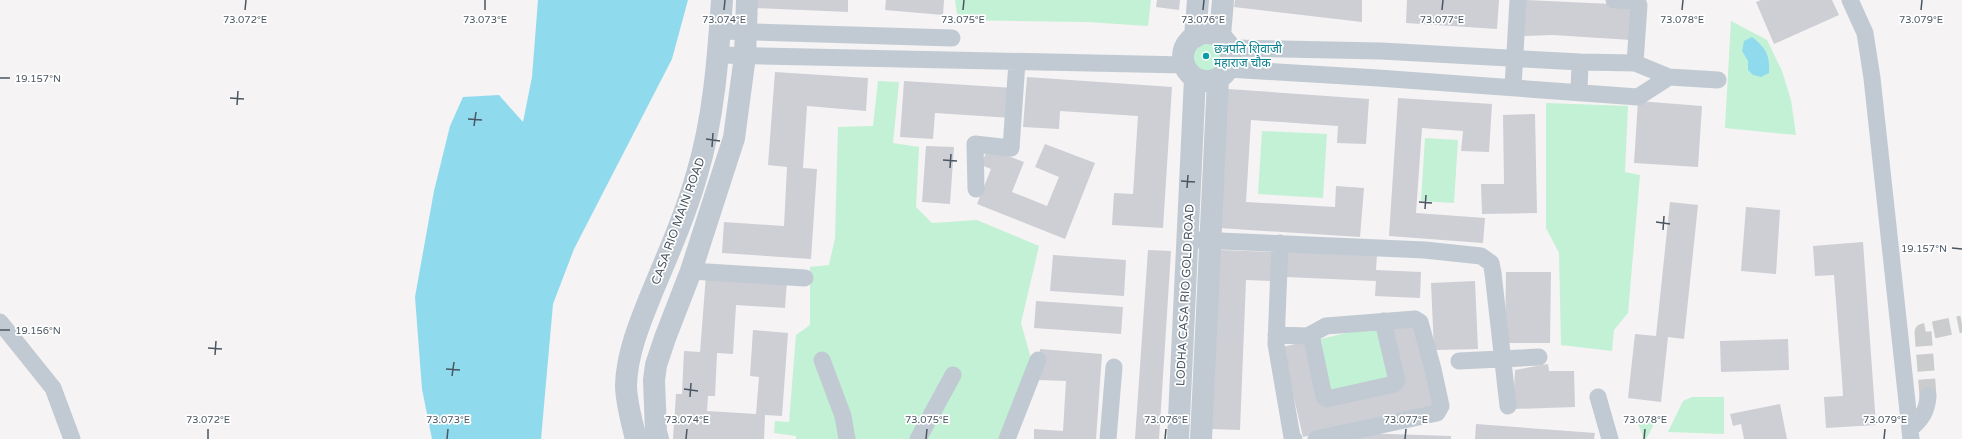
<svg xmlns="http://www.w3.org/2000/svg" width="1962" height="439" font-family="'Varela Round','Noto Sans Devanagari',sans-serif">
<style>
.green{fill:#c3f1d5}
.water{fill:#90daee}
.building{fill:#cdcfd5}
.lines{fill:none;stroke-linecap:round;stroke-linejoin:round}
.minor-tunnel{stroke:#caccce;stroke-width:17;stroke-dasharray:17 8;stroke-linecap:butt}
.minor{stroke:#c1cad2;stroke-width:17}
.tertiary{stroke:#c1cad2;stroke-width:22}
.ticks{fill:none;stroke:#4a5661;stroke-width:1.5}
.culture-dot{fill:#0f9aa8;stroke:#fff;stroke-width:1.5}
.labels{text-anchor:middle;stroke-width:3.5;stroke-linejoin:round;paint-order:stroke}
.culture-label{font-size:12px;fill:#0d838f;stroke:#fff;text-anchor:start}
.street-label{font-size:12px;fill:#4a5661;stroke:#fff}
.ticks-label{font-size:10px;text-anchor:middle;fill:#4a5661;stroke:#fff;stroke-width:3.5;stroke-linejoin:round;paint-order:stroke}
</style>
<rect width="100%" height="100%" fill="#f5f3f3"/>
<path class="green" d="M955 0H1151L1148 26 1087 22 958 20Z
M1731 21 1767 40 1782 71 1791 100 1796 135 1725 128Z
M1193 57a14 14 0 1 1 28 0a14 14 0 1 1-28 0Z
M878 81 899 82 893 143 919 147 916 207 932 223 977 220 1039 246 1021 323 1032 362 1000 439H796V436L774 433 775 421 789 422 796 335 810 325V267L829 265 835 238 838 127 873 126Z
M1546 103 1628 106 1625 172 1640 175 1628 313 1614 330 1612 351 1561 345 1559 253 1546 228Z
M1262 131 1327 134 1323 198 1258 194Z
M1425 138 1458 140 1454 203 1421 201Z
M1379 325 1394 380 1330 395 1321 339Z
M1692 397H1724V434L1668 432 1683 401Z
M1647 415 1657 419 1646 439H1644L1636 418Z"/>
<path class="water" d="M538 0H688L672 59 574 249 553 304 541 439H432L422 389 415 297 434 191 450 126 463 97 499 95 523 122 532 77Z
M1752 37C1766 48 1770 55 1769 73L1761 77 1753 75 1748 70V61L1742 51 1744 41Z"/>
<path class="building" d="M755 0H848V12L755 8Z
M886 0H944L943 15 885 10Z
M1157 0H1180L1179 10 1156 7Z
M1235 0H1362V22L1234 7Z
M1407 0H1499L1497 29 1406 23Z
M1526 0 1633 5 1631 40 1553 35 1524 36Z
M1761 0H1832L1839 15 1774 44 1756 2Z
M775 72 868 78 866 111 807 106 803 168 817 169 811 259 722 253 724 222 784 226 787 167 768 165Z
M1027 77 1172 87 1163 228 1112 225 1114 193 1133 194 1138 116 1060 111 1059 129 1023 127Z
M904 81 1014 88 1012 118 935 113 933 139 900 137Z
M1228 89 1369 99 1366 144 1337 143 1338 126 1251 120 1246 202 1335 207 1336 186 1364 188 1360 237 1219 228Z
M1398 98 1492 104 1489 152 1461 151 1463 131 1422 128 1416 213 1485 218 1483 243 1389 236Z
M1638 101 1702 106 1698 167 1634 163Z
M1535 114 1537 213 1482 214 1481 184H1504L1503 115Z
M1045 144 1095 163 1065 239 977 204 991 169 981 165 988 148 1024 162 1012 192 1047 206 1059 177 1035 167Z
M926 146 954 147 950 204 922 202Z
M1670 202 1698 205 1684 339 1668 337 1661 402 1628 398 1635 334 1656 336Z
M1746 207 1780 210 1776 274 1741 271Z
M1863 242 1876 425 1826 428 1824 397 1843 396 1842 379 1834 275 1815 276 1813 246Z
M1148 250 1171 251 1159 439H1135Z
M1220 250 1274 252 1272 281 1246 280 1240 430 1212 429Z
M1287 250 1377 254 1376 270 1421 272 1420 298 1375 296 1376 281 1286 277Z
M1053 255 1126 260 1124 296 1050 291Z
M1506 272H1551L1550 343H1505Z
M706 275 787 280 785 308 736 305 733 354 717 353 715 396H708L707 411 756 414 759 377 750 376 753 330 788 333 782 416 765 415 764 439H673L676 394H682L684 351 700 352Z
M1475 281 1478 349 1434 350 1431 283Z
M1036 301 1123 307 1121 334 1034 328Z
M1416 323 1436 407 1303 437 1282 347 1308 341 1323 404 1404 386 1388 328Z
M1788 339 1789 370 1721 372 1720 341Z
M1040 349 1102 354 1096 439H1034V429L1063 431 1066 381 1038 380Z
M1548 364 1549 371H1574L1575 407 1513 409 1515 370Z
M1780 404 1787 439H1744L1741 424 1733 426 1730 414Z
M1476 424 1595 433 1594 439H1475Z
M1358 433 1451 436V439H1338Z"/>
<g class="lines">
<path class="minor-tunnel" d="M1928 396 1923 332 1962 324"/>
<path class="minor" d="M1614 0 1636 1 1639 5 1635 63
M1850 0 1865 33 1872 78 1911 439
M720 31 952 38
M719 55 1185 65
M1228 69 1378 78 1638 97 1669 77 1635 63 1580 62 1381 51 1230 48
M1669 77 1718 80
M1513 87 1518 0
M1579 92 1580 62
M976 189 975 144 1011 148 1017 62
M1198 240 1425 250 1481 256 1491 263 1493 273 1508 406
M1280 243 1276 344 1292 437 1294 439
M691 271 805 278
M0 322 53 388 72 439
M1311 334 1324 397 1327 399 1394 384 1397 381 1383 321
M1276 335 1308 336 1326 326 1415 319 1420 322 1433 369 1441 406 1437 413 1316 439
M822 360 843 416 847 439
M1459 361 1539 357
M1598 397 1610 439
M1910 429C1922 419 1927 411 1928 396
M918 439 953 375
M1007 439 1038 360
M1108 439 1114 367"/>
<path class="tertiary" d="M1183 57a24 24 0 1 1 48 0a24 24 0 1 1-48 0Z
M1220 36 1223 0
M1195 37 1198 0
M636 439C632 423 626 402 626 385 627 352 641 320 653 290 669 252 686 213 697 174 714 117 718 58 722 0
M658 439 656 432 654 380 656 365 665 338 691 271 734 138 745 56 747 0
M1178 439 1195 78
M1201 439 1218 79"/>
</g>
<path class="ticks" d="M245 10 246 0M485 10V0M724 10 725 0M963 10 964 0M1203 10 1204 0M1442 10 1443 0M1682 10 1683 0M1921 10 1922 0M0 78H10M230 98 244 99M237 105 238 91M468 119 482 120M474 126 476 112M706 139 720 141M712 147 713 133M943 160 957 161M950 168 951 154M1181 181 1195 182M1187 188 1188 175M1419 202 1432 203M1425 209 1426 195M1656 222 1670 224M1663 230 1664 216M1952 248 1962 249M0 330H10M208 348 222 349M215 355 216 341M446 369 460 370M452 376 454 362M684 389 698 391M690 397 691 383M208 439V429M447 439 448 429M686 439 687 429M926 439 927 429M1165 439 1166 429M1405 439 1406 429M1644 439 1645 429M1884 439 1885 429"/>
<circle class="culture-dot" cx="1206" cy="56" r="4"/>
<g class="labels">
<g class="culture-label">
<text x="1214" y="53">छत्रपति शिवाजी<tspan x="1214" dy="14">महाराज चौक</tspan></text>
</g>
<g class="street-label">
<text transform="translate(678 221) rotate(-70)" y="4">CASA RIO MAIN ROAD</text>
<text transform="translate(1185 295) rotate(-87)" y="4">LODHA CASA RIO GOLD ROAD</text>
</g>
</g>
<g class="ticks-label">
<text x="245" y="23">73.072°E</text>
<text x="485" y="23">73.073°E</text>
<text x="724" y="23">73.074°E</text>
<text x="963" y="23">73.075°E</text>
<text x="1203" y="23">73.076°E</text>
<text x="1442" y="23">73.077°E</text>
<text x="1682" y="23">73.078°E</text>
<text x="1921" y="23">73.079°E</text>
<text x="38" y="82">19.157°N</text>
<text x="1924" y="252">19.157°N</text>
<text x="38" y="334">19.156°N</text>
<text x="208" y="423">73.072°E</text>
<text x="448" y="423">73.073°E</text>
<text x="687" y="423">73.074°E</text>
<text x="927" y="423">73.075°E</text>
<text x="1166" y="423">73.076°E</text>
<text x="1406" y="423">73.077°E</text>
<text x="1645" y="423">73.078°E</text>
<text x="1885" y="423">73.079°E</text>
</g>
</svg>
